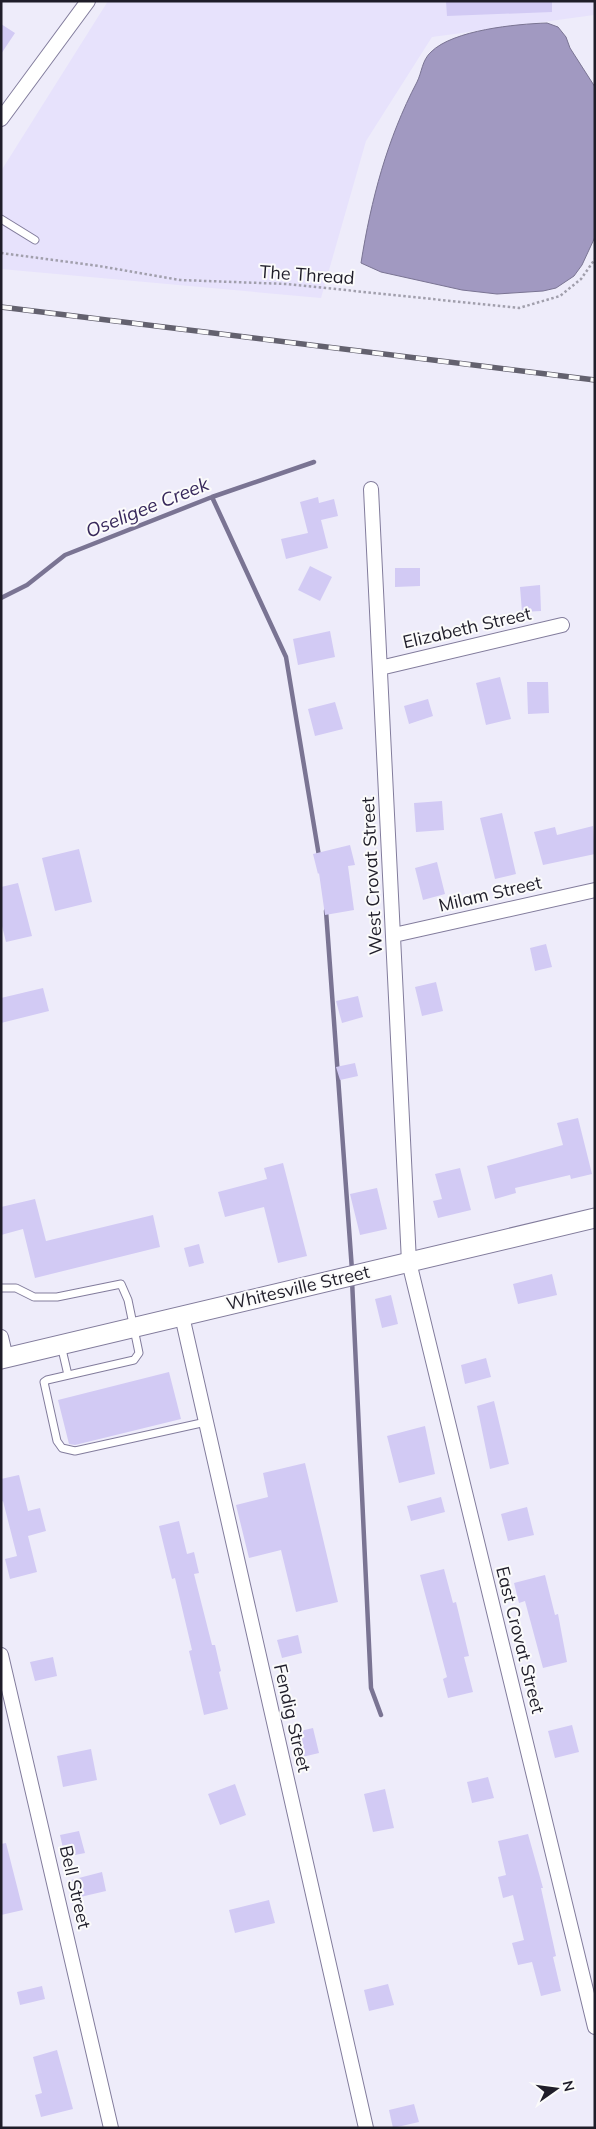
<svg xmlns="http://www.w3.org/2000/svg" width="596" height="2129" font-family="Mulish,sans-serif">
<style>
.built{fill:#e7e2fc}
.water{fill:#a199c1;stroke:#7a7493}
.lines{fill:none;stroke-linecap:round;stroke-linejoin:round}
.stream{stroke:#7a7493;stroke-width:4.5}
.building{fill:#d2caf4}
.lane-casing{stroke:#827c9c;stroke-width:9}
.street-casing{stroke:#827c9c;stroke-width:16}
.secondary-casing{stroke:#827c9c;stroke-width:21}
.path{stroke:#a19fac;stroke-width:2.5;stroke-dasharray:2.5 2.5;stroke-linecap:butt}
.lane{stroke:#fff;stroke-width:7}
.street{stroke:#fff;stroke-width:14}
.secondary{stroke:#fff;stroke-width:19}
.rail-casing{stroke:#63616e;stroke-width:5.5}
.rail{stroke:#fbfbfb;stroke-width:4;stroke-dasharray:11;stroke-linecap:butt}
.labels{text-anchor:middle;stroke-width:4;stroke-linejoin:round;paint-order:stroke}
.street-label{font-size:18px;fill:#1f1d29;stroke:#fbfbfb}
.water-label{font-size:19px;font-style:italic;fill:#37285b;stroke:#fbfbfb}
</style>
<rect width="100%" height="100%" fill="#eeecfa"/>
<path class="built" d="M108 1H593L594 15 432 37 366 141 321 298 1 269V171Z"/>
<path class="water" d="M547 23 558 27 566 37 570 48 595 87V237L582 265 574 276 556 288 543 291 497 294 462 290 381 272 361 263C371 200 387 139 417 82 422 72 422 60 431 52 453 30 516 24 547 23Z"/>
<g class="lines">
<path class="stream" d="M212 497 286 657 319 856
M1 598 27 585 65 555 212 497 314 462
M326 911 352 1270
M352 1280 371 1688 381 1715"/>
</g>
<path class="building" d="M446 1H552V12L447 16Z
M1 24 15 33 1 54Z
M318 497 319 503 334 499 338 516 321 520 328 548 286 559 281 539 308 533 300 502Z
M310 566 332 577 320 601 298 590Z
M395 568H420V586L395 587Z
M540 585 541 611 522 612 520 587Z
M330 631 335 657 298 665 293 639Z
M500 677 511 719 486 725 476 683Z
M527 682H548L549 713 528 714Z
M428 699 433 716 409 724 404 706Z
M335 702 343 729 315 736 308 709Z
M442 801 444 830 416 832 414 803Z
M502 813 516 874 495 879 480 818Z
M593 826 595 854 543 865 534 832 555 827 557 835Z
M350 845 355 865 348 866 354 910 325 915 319 873 318 874 313 854Z
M79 849 92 902 55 911 42 858Z
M437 862 445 894 423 900 415 868Z
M18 883 32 936 6 942 1 922V887Z
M546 944 552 967 535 971 530 948Z
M436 982 443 1011 422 1016 415 987Z
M43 988 49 1011 1 1023V998Z
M358 996 363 1017 342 1023 336 1001Z
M355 1063 358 1076 340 1080 336 1067Z
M578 1118 592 1174 571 1179 570 1175 515 1188 516 1193 495 1199 487 1166 563 1145 557 1123Z
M283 1163 307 1256 278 1263 264 1207 225 1217 218 1192 267 1179 264 1168Z
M460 1168 471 1210 438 1218 433 1201 442 1199 435 1174Z
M377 1188 387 1229 360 1235 350 1194Z
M35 1199 46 1241 153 1215 160 1247 35 1278 23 1229 1 1235V1207Z
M199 1244 204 1263 189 1267 184 1248Z
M552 1274 557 1295 518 1304 513 1284Z
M391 1295 398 1324 382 1328 375 1299Z
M486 1358 491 1377 465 1384 461 1365Z
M169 1372 181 1419 75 1445 69 1444 58 1400Z
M494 1401 509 1464 490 1469 477 1406Z
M425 1426 435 1474 399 1483 387 1436Z
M305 1463 338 1602 296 1612 281 1550 249 1558 236 1505 268 1497 263 1473Z
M19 1475 28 1511 40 1508 46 1531 28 1536 37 1572 10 1579 5 1559 17 1556 3 1501 1 1502V1479Z
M441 1497 445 1512 411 1521 407 1506Z
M527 1507 534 1535 508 1541 501 1514Z
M179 1521 187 1554 194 1552 199 1573 194 1574 212 1645H215L221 1671 219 1672 228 1709 204 1715 189 1651 192 1650 175 1578 172 1579 159 1526Z
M444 1569 453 1603 456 1602 469 1656 464 1657 473 1692 448 1698 443 1679 447 1677 420 1575Z
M545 1575 555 1615 558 1614 567 1662 543 1668 525 1601 519 1603 514 1583Z
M298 1635 302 1653 282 1658 277 1640Z
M53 1657 57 1676 35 1681 30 1662Z
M572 1725 579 1752 555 1758 548 1731Z
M313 1728 319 1753 298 1758 292 1733Z
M91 1749 97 1780 63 1787 57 1756Z
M488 1777 494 1798 472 1803 467 1782Z
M235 1784 246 1815 220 1825 208 1794Z
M385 1789 394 1828 373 1832 364 1794Z
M79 1831 85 1853 65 1857 60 1835Z
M528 1834 543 1888H541L556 1956 553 1957 561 1991 541 1996 532 1962 518 1965 512 1943 524 1940 513 1895 503 1898 498 1877 506 1875 498 1841Z
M6 1843 23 1910 1 1915V1844Z
M102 1872 106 1891 76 1898 71 1880Z
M269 1900 275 1923 235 1933 229 1910Z
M388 1984 394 2005 369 2011 364 1990Z
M42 1986 45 1999 20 2005 17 1992Z
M57 2050 73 2109 41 2117 35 2095 42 2093 33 2057Z
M414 2104 419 2122 393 2128 389 2110Z"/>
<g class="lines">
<defs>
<path id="lane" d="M1 219 35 240
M1 1288H16L34 1297H57L121 1284 128 1300 139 1353 134 1360 47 1380 44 1382 57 1441 62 1448 75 1451 206 1422
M61 1345 68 1375"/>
<path id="street" d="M1 119 88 1
M371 489 409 1262 595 2027
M380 668 562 625
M394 935 595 890
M182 1316 366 2128
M1 1337 6 1358
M1 1655 111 2128"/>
<path id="secondary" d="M1 1359 595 1218"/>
</defs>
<use href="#lane" class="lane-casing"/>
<use href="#street" class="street-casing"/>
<use href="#secondary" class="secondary-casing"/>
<path class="path" d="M1 253 99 266 180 280 287 284 519 308 560 296 581 279 595 259"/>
<use href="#lane" class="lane"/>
<use href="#street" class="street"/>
<use href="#secondary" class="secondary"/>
<defs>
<path id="rail" d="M1 307 595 380"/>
</defs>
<use href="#rail" class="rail-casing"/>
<use href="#rail" class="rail"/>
</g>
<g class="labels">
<g class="street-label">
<text transform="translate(307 275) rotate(4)" y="6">The Thread</text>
<text transform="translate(467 628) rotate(-13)" y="6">Elizabeth Street</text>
<text transform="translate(372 876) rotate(-93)" y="6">West Crovat Street</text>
<text transform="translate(490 894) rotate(-13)" y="6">Milam Street</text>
<text transform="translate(298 1288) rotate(-13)" y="6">Whitesville Street</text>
<text transform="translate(520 1640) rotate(76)" y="6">East Crovat Street</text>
<text transform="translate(292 1718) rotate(77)" y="6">Fendig Street</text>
<text transform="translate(75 1887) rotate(77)" y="6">Bell Street</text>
</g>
<g class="water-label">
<text transform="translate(147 507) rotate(-22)" y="7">Oseligee Creek</text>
</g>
</g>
<rect width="596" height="2129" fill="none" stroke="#1f1d29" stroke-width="5"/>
<g transform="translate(556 2089) rotate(76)" stroke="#fbfbfb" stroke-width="4" paint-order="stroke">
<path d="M0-4L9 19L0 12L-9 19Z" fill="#1f1d29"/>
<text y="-8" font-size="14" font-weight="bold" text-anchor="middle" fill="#1f1d29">N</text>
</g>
</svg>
